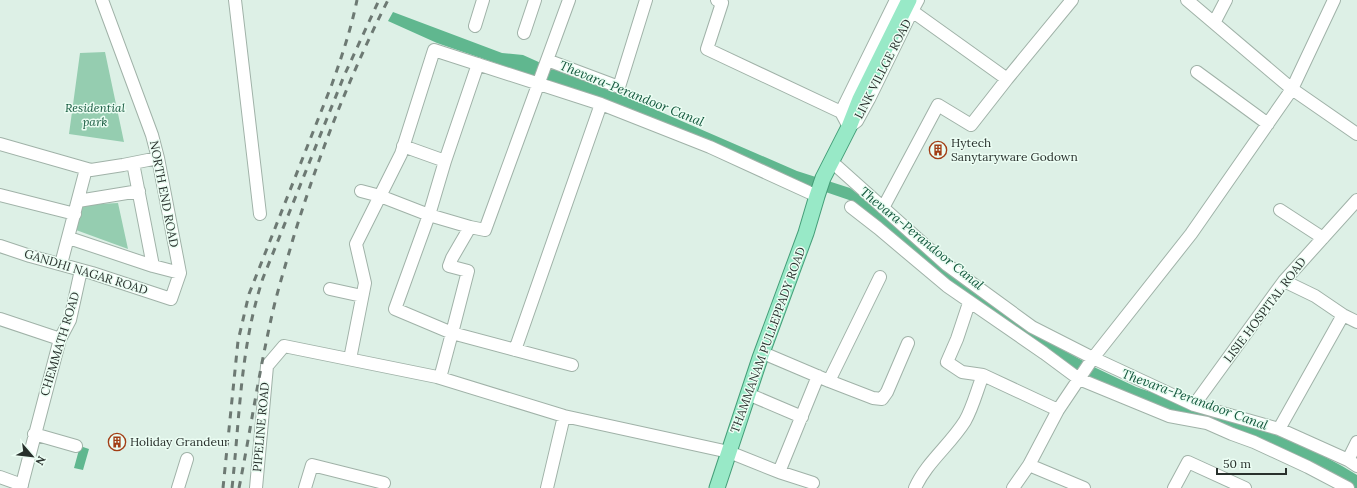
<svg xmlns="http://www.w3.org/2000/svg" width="1357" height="488" font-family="Lora,serif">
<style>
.green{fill:#95cdb0}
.water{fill:#60b78f}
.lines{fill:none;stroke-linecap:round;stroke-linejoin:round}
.minor-casing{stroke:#a0b2a8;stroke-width:14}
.major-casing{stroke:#449e78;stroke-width:17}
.minor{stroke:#fff;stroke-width:12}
.major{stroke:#98e9c7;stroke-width:15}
.rail{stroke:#6d7973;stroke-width:3;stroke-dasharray:7 7;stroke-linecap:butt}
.labels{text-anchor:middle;stroke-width:3;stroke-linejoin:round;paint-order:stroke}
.street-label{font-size:12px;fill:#28302c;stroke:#ebfdf3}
.park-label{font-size:12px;font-style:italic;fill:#175a3f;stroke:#ebfdf3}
.poi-label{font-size:12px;fill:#28302c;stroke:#ebfdf3;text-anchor:start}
.water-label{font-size:13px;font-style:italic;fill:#11563b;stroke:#ebfdf3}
</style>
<rect width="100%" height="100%" fill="#ddf0e6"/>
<path class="green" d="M105 52 124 142 69 134 80 53Z
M118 203 128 249 76 230 80 205Z"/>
<path class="water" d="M393 12 502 53 523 55 552 68 624 96 797 171 850 188 1054 345 1096 368 1136 387 1268 432 1305 446 1342 466 1357 475V488H1352L1168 411 1077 372 974 303 852 201 811 187 600 99 437 43 388 21Z
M80 446 89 449 83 470 74 468Z"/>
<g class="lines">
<defs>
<path id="minor" d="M235 0 260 214
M569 0 485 230 470 227 452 258 449 266 468 271 452 333 572 365
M717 0 722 3 707 49 841 112
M896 0 841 112 849 127 857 121 869 99 912 11 1007 79 1072 0
M1187 0 1292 89 1334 0
M912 11 918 0
M1214 23 1226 0
M475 26 483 0
M524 33 535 0
M547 60 619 87 646 0
M1197 72 1268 124
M0 144 91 170 123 165 158 158
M403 146 445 161
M832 162 947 265 1032 327 1093 358 1194 405 1279 429 1348 460 1357 466
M133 163 153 266
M361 191 380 196 429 215 470 227
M0 195 75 214
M78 201 139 191
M851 207 878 228 947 286 1044 353 1079 379 1169 416 1207 423 1232 434 1254 442 1308 467 1348 488
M883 208 938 105 971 125 1007 79
M1280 210 1323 238
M69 238 153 266 180 273
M0 246 30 256 92 273 171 299 180 273 158 158 152 135 102 0
M61 264 86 169
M1284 281 1315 296 1343 315 1357 322
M330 289 362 296
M969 303 957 339 947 362 962 372 983 375
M0 319 60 339
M515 350 601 104
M763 353 829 381 880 277
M350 359 365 283 356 244 401 154 434 50 601 104 710 147 817 196
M440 378 452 333 395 309 429 215 445 161 478 64
M829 381 873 398 882 399 887 392 908 343
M748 394 802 417
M1194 405 1284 281 1357 200
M1279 429 1343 315
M34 434 76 446
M1348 460 1357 442
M1029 465 1084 488
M779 472 818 376
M0 477 22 485
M21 488 60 339 70 320 81 270
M178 488 187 459
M256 488 267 366 284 346 437 377 564 416 729 452 779 472 813 483
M305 488 312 465 384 483
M547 488 564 416
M915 488C926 463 950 445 965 421 973 407 977 390 983 375L1058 410
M1013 488 1029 465 1058 410 1093 358 1191 234 1292 89 1357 134
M1174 488 1188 462 1245 488"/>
<path id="major" d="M717 488 760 358 806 233 817 196 823 178 849 127 860 99 909 0"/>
</defs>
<use href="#minor" class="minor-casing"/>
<use href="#major" class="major-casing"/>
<use href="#minor" class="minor"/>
<use href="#major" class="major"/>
<path class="rail" d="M223 488 238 341 249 294 332 84C342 56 351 29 357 0
M232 488C240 416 240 348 263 278L344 76 379 0
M239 488C250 433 258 378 270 324 276 295 285 267 293 239 318 157 349 77 388 0"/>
</g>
<defs>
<symbol id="building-ring" viewBox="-11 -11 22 22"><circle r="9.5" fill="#ebfdf3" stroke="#a23d14" stroke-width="1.5"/><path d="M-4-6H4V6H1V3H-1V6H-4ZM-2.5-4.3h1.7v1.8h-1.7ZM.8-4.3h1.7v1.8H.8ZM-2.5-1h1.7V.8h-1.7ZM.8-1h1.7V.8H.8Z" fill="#a23d14"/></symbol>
</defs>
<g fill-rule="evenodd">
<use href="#building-ring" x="928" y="140" width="20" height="20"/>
<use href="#building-ring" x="107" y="432" width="20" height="20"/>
</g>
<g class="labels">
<g class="street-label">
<text transform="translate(883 69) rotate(-63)" y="4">LINK VILLGE ROAD</text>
<text transform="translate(164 194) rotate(79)" y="4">NORTH END ROAD</text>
<text transform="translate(86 272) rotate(17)" y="4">GANDHI NAGAR ROAD</text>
<text transform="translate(1265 310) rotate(-53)" y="4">LISIE HOSPITAL ROAD</text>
<text transform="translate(768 340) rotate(-70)" y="4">THAMMANAM PULLEPPADY ROAD</text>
<text transform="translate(60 344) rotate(-73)" y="4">CHEMMATH ROAD</text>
<text transform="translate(261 427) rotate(-85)" y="4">PIPELINE ROAD</text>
</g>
<g class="park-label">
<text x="95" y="112">Residential<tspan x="95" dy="14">park</tspan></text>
</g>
<g class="poi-label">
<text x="951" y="147">Hytech<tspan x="951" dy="14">Sanytaryware Godown</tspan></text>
<text x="130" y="446">Holiday Grandeur</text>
</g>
<g class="water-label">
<text transform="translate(632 93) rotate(22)" y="5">Thevara-Perandoor Canal</text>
<text transform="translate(922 238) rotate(39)" y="5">Thevara-Perandoor Canal</text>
<text transform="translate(1195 399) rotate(20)" y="5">Thevara-Perandoor Canal</text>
</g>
</g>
<g transform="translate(32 456) rotate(118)" stroke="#ebfdf3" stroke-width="3" paint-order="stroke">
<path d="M0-3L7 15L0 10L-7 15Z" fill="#28302c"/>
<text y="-6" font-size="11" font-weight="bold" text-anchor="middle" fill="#28302c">N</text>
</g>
<path d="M1217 468v6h69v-6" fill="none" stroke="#28302c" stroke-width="2"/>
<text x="1223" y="468" font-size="12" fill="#28302c" stroke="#ebfdf3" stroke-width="3" paint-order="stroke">50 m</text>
</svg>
